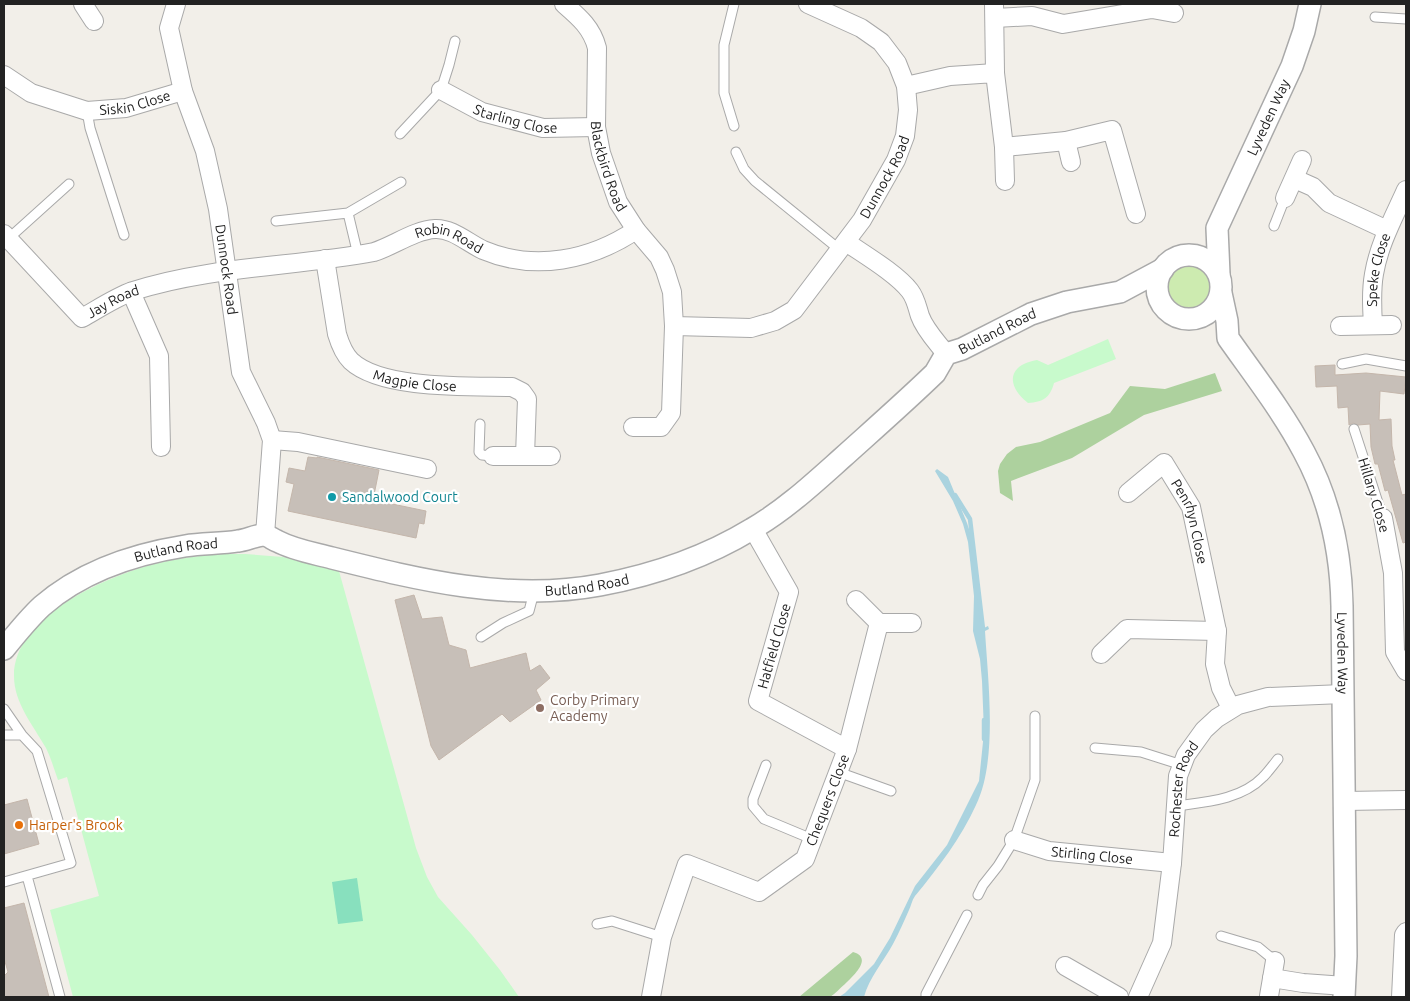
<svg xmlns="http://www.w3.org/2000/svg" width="1410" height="1001" font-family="Ubuntu,sans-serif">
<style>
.grass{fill:#cdebb0}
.forest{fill:#add19e}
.park{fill:#c8facc}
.pitch{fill:#88e0be}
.water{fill:#aad3df}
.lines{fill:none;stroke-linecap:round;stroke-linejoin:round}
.stream{stroke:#aad3df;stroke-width:4.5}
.building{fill:#c7bfb8;stroke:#c4b6ab}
.service-casing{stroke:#a9a9a9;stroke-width:11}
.minor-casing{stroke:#a9a9a9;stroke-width:20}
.tertiary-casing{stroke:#a9a9a9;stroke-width:24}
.service{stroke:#fff;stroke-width:9}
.minor{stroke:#fff;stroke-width:18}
.tertiary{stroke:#fff;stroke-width:21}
.culture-dot{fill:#0f9aa8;stroke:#fff;stroke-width:2}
.education-dot{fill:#8d6e63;stroke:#fff;stroke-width:2}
.food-dot{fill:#e8710a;stroke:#fff;stroke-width:2}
.labels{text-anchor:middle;stroke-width:4.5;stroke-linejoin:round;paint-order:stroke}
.street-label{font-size:14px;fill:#222;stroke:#fff}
.culture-label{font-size:14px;fill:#0d838f;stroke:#fff;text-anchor:start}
.education-label{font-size:14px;fill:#785e54;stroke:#fff;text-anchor:start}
.food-label{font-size:14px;fill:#c56008;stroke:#fff;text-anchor:start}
</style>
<rect width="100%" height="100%" fill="#f2efe9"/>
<path class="grass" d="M1167 285a23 23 0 1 1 46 0a23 23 0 1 1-46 0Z"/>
<path class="forest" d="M1215 373 1222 391 1144 415 1072 458 1011 481 1013 501 1000 493 998 471 1000 464 1007 454 1016 447 1040 442 1110 413 1130 386 1165 389Z
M853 952C874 958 852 977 845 984 840 988 835 994 830 997 824 999 806 997 799 997Z"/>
<path class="park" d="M1108 339 1116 359 1054 383C1050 398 1043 402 1028 403 1006 386 1007 365 1037 360L1048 365Z
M214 554H245L283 557 339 571 416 848 427 877 438 897 472 935 500 970 519 997H73L50 910 99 896 67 777 58 780C54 769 51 758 46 748 33 725 14 703 14 676 14 617 103 578 151 565 172 559 193 557 214 554Z"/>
<path class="pitch" d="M357 878 363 921 338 924 332 882Z"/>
<path class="water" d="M937 469 948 477 967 523 972 538 981 622 984 628 988 626 989 629 985 631C988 681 998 760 976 805 961 838 938 868 915 896 912 900 911 906 909 910 904 921 899 933 893 944 883 962 869 978 864 997H839L845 993 874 964 890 938 915 886 947 845 979 781 984 732 982 681 980 659 973 631 974 596 968 542 963 524 953 501 935 471Z"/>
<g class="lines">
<path class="stream" d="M955 495 970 519 983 629
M984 739V720"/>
</g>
<path class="building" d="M1335 365V375L1366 373 1406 377 1404 394 1380 391 1379 420 1391 419 1392 446 1395 460H1393L1402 495 1406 494V542L1403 543 1388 490 1385 491 1378 464H1375L1371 447 1370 424 1358 425 1353 423 1349 425 1348 407 1338 408 1337 386 1316 387 1315 366Z
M308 457 317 458V457L379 470 373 500 426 511 424 524 419 523 416 538 288 511 294 484 286 482 289 468 305 471Z
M414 595 422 619 442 617 449 645 466 650 470 668 526 653 530 671 540 665 550 678 536 690 541 700 510 722 502 714 439 760 431 746 395 600Z
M27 799 39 844 4 854V805Z
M24 903 49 997H4V976L8 972 4 958V908Z"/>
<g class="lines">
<defs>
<path id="service" d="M1375 17 1406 19
M87 111 90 128 124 235
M734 126 724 93V45L734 4
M400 134 441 90 449 65 455 41
M736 152 744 169 755 181 840 250
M348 213 358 255
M276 221 348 213 401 182
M1274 226 1285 198
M8 239 69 184
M1342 364 1366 359 1406 366
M480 424 479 452 482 455 493 456
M1354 429 1383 518
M481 637 503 623 529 611 534 592
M4 709 22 735 37 751 71 863 4 882
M4 735H22
M1095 748 1141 752 1182 765
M766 765 753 799V806L764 819 812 839
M838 772 891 791
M1176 806C1205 802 1241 800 1263 777 1268 772 1273 765 1278 759
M27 876 60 997
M978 895 983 885 998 866 1014 840 1035 780V716
M597 924 612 921 662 937
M1221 936 1258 947 1275 961
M926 997V994L967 915"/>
<g id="minor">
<path d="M83 4 94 21"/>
<path id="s1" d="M176 4 169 28 183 91 205 151 218 209 241 372 266 423 272 440 265 535"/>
<path id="s2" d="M564 4C579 17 592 28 597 48L596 127 601 153 618 202 636 230 659 257 665 270 672 292 674 326 751 328 775 321 794 310 862 220 896 160 905 136 908 110 906 86 897 63 881 42 861 28 808 4"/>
<path d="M994 4 995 73"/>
<path d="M995 18 1032 16 1063 24 1152 9 1174 13"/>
<path id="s3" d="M4 75 31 93 87 111 126 108 183 91"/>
<path d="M906 86 950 76 995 73 1004 147 1005 181"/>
<path id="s4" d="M441 90 482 112 543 128 596 127"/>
<path d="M1066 141 1071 162"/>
<path d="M1004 147 1066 141 1112 130 1136 214"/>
<path d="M1295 179 1313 187 1329 203 1387 230"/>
<path d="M1285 198 1302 160"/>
<path id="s5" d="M4 234 82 318C98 309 116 297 133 291 211 266 294 267 374 252 393 246 415 230 435 229 452 228 468 243 483 250 535 272 591 260 636 230"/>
<path d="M846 242C865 255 897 274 910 291 916 299 917 307 920 316 925 330 937 342 946 354"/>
<path id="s6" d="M325 259 337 334C340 344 344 354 351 361 382 390 471 386 512 387L522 392 527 399 525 456"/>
<path d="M131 292 159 356 161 447"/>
<path id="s7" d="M1373 325C1372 308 1371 291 1374 274 1379 244 1394 217 1406 190"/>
<path d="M1340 326 1392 325"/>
<path d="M633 427H661L671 413 674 326"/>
<path d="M272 440 298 442 427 469"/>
<path d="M493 456H551"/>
<path id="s8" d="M1128 493 1164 463 1191 507 1217 631 1215 664 1221 688 1231 708"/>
<path d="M1383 518 1393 573 1395 652 1406 671"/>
<path d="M753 529 789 592 758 701 847 749"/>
<path d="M856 600 879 623"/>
<path d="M1101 654 1127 629 1217 631"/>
<path d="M1345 801 1406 800"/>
<path id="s9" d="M1014 840 1049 851 1172 863"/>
<path d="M1065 966 1119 997"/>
<path d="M1272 978 1303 983 1345 986"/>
<path d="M1269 996 1275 961"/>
<path id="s10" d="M651 997 662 937 687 864 759 892 805 859 847 749 879 623H912"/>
<path id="s11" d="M1138 997 1162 943 1172 863 1178 776 1186 755 1204 730 1217 718 1238 705 1268 697 1343 694"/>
<path d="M1401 997 1404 935 1406 932"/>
</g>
<g id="tertiary">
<circle cx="1189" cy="287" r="32"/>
<path id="s12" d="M1219 274 1217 228 1292 66 1304 31 1310 4"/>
<path id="s13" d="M1221 293 1227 321 1228 338C1254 375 1283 412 1304 452 1330 500 1341 552 1342 606L1346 956 1344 997"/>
<path id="s14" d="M4 649C16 634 28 619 42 606 81 572 135 554 185 546 203 543 220 544 238 541 246 540 254 536 263 535 268 535 272 539 277 541 294 550 313 553 332 558 420 580 509 602 600 585 653 575 706 557 752 529 785 510 814 483 842 458 873 430 905 402 935 373L946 354 962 349 1031 314 1067 302 1120 292 1163 269"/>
</g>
</defs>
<use href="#service" class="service-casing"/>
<use href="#minor" class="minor-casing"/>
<use href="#tertiary" class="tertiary-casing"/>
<use href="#service" class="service"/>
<use href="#minor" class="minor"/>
<use href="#tertiary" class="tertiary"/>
</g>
<circle class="culture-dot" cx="332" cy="497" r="5"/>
<circle class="education-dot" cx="540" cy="708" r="5"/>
<circle class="food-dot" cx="19" cy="825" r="5"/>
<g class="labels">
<g class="street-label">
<text dy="5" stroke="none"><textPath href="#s3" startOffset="140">Siskin Close</textPath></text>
<text dy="5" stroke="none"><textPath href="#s4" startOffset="81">Starling Close</textPath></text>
<text dy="5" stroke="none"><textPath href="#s12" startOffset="168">Lyveden Way</textPath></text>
<text dy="5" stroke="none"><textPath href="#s2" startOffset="176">Blackbird Road</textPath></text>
<text dy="5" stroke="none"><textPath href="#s2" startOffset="639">Dunnock Road</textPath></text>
<text dy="5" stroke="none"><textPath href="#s5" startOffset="498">Robin Road</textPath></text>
<text dy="5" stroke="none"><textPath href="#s1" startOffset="274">Dunnock Road</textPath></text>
<text dy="5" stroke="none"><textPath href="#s7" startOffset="56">Speke Close</textPath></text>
<text dy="5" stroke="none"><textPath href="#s5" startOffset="150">Jay Road</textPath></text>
<text dy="5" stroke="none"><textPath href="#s14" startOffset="1120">Butland Road</textPath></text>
<text dy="5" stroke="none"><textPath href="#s6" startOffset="175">Magpie Close</textPath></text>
<text transform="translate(1374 495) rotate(73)" y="5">Hillary Close</text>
<text dy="5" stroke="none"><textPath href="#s8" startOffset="112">Penrhyn Close</textPath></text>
<text dy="5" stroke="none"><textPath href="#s14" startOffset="205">Butland Road</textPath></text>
<text dy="5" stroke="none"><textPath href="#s14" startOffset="625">Butland Road</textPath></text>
<text transform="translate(774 646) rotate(-74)" y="5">Hatfield Close</text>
<text dy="5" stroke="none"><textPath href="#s13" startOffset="390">Lyveden Way</textPath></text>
<text dy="5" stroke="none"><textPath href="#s11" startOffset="215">Rochester Road</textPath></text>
<text dy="5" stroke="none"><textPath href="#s10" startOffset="335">Chequers Close</textPath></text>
<text dy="5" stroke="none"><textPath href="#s9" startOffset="80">Stirling Close</textPath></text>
</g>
<g class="culture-label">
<text x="342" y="502">Sandalwood Court</text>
</g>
<g class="education-label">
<text x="550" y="705">Corby Primary<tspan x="550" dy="16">Academy</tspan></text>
</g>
<g class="food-label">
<text x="29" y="830">Harper's Brook</text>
</g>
</g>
<rect width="1410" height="1001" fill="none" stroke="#222222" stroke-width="10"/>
</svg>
